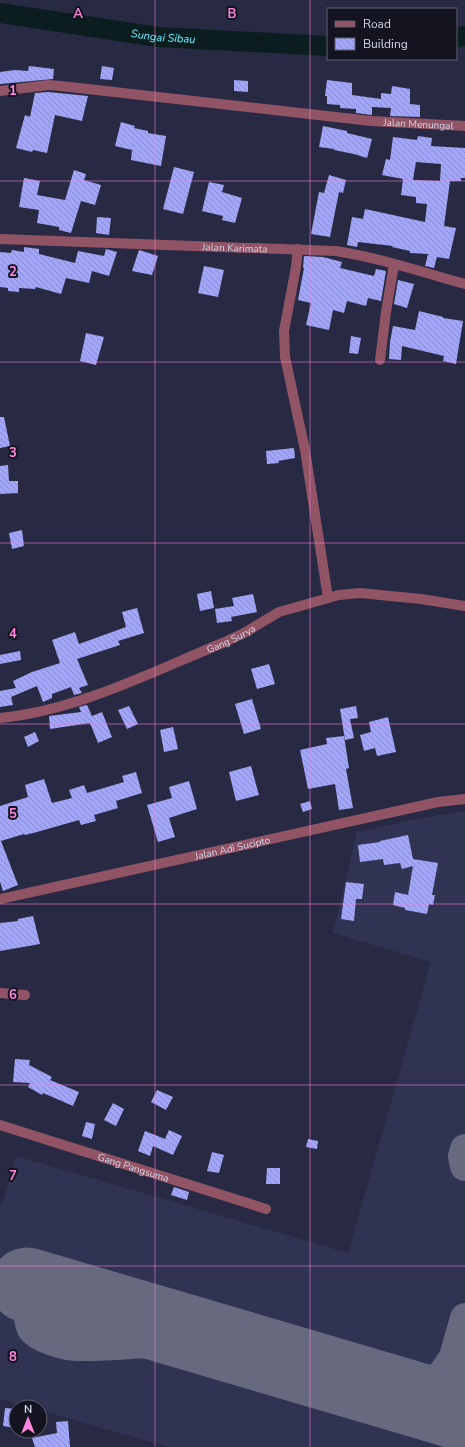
<svg xmlns="http://www.w3.org/2000/svg" width="465" height="1447" font-family="'Nunito Sans',sans-serif">
<style>
.built{fill:#313353}
.lines{fill:none;stroke-linecap:round;stroke-linejoin:round}
.river{stroke:#0b1d1f;stroke-width:20}
.taxiway{stroke:#67697f;stroke-width:30}
.runway{stroke:#67697f;stroke-width:75}
.building{fill:url(#building-back-hatch);fill-rule:evenodd}
.street{stroke:#905465;stroke-width:10}
.grid{fill:none;stroke:#ff85de;stroke-width:1;stroke-opacity:0.55}
.labels{text-anchor:middle;stroke-width:4;stroke-linejoin:round;paint-order:stroke}
.street-label{font-size:10px;fill:#d3d5e6;stroke:#13141f}
.water-label{font-size:11px;font-style:italic;fill:#66f3ff;stroke:#13141f}
.grid-label{font-size:13px;text-anchor:middle;font-weight:bold;fill:#ff85de;stroke:#13141f;stroke-width:4;stroke-linejoin:round;paint-order:stroke}
</style>
<defs>
<pattern id="building-back-hatch" width="6" height="6" patternUnits="userSpaceOnUse"><rect width="6" height="6" fill="#a1a5fb"/><path d="M-1 5l2 2M0 0l6 6M5-1l2 2" fill="none" stroke="#888cce"/></pattern>
</defs>
<rect width="100%" height="100%" fill="#282a43"/>
<path class="built" d="M465 811V1447H168L40 1410V1407H27L0 1399V1204H2L16 1156 348 1253 431 962 333 933 357 832 412 820Z"/>
<g class="lines">
<g class="river">
<path id="s1" d="M0 13 158 37 328 46"/>
<path d="M456 37 465 36"/>
</g>
<path class="taxiway" d="M465 1149 463 1156 465 1166
M34 1287C31 1299 26 1317 32 1329 38 1338 66 1346 76 1346 110 1347 143 1342 177 1342 196 1341 215 1344 234 1346
M454 1357 465 1318
M401 1395C430 1389 438 1383 454 1357 451 1376 450 1393 465 1406"/>
<path class="runway" d="M27 1285 465 1414"/>
</g>
<path class="building" d="M29 66 54 69 53 79 0 84V72L15 70 28 71Z
M102 66 114 68 112 80 100 79Z
M234 80 248 81V92L234 91Z
M327 80 352 83V95L381 99V93L391 94 392 86 410 89V104L420 105V117L390 116 391 108 372 107V115L356 113V109L340 108V105L327 104V96H325Z
M48 92 88 96 82 121 55 115 47 153 33 150 32 152 16 148 25 115 30 117 35 93Z
M121 122 135 126 134 128 148 131V133L166 136 161 166 131 160 132 150 115 146Z
M323 126 347 131V133L372 139 367 158 354 154 334 150V149L319 147Z
M418 136 432 138 431 146 465 148V178H461V181H450L444 226 456 228 449 259 437 257 434 268 425 266 428 254 410 253V251L392 247 393 246 358 242 357 247 347 245 352 217 363 219 365 209 425 222 427 204 416 203V197L401 195 403 179 382 175 386 159 390 160 393 137 417 140ZM416 162 441 164 440 181 413 180Z
M174 167 194 172 183 214 163 209Z
M74 170 86 174 84 180 101 185 95 205 81 201 71 233 59 230V227L37 223 39 210 19 207 24 178 40 181 37 195 65 200Z
M329 175 346 180 343 193 339 192 330 237 311 234 319 192 324 193Z
M209 182 224 185 222 192 242 198 235 223 222 220 223 216 202 211Z
M97 217 111 218 109 235 96 233Z
M24 247 39 249V254L75 263 78 251 104 256 106 249 117 252 109 276 92 271 89 283 66 278 61 294 36 287 35 289 19 288V292L8 291V288L0 287V252L11 253 12 250 24 252Z
M139 250 158 256 152 275 132 271Z
M304 256 323 257 342 262 340 268 374 276 376 269 386 271 381 301 368 298 366 306 347 301 344 313 333 310 329 330 306 325 311 303 298 300 304 268H303Z
M204 266 224 270 218 297 198 293Z
M398 280 414 284 407 308 394 304Z
M419 311 443 317V318L463 321 456 364 443 361 444 356 402 346 401 360 389 359 390 342 393 326 415 330Z
M86 333 104 337 96 365 80 361Z
M351 336 361 338 358 354 349 353Z
M0 417H4L10 446 0 448Z
M294 448 295 458 278 461 279 463 267 464 266 451Z
M8 465 9 481H18V493L0 494V466Z
M22 530 24 546 12 549 9 533Z
M211 591 214 608 200 611 197 594Z
M253 594 257 612 231 617 232 621 217 623 215 609 234 606 232 598Z
M137 608 144 633 118 641 120 645 77 659 88 685 79 688 82 693 74 695 71 687 52 694V698L43 702 37 686 11 697 13 705 0 707V691L16 688 13 681 32 672 60 663 52 640 75 632 79 644 126 627 122 612Z
M20 651 21 660 0 664V655Z
M269 664 275 684 257 689 251 669Z
M252 699 261 729 244 734 235 704Z
M87 705 92 716 102 712 112 737 98 743 90 723 50 729 49 716 81 712 79 707Z
M129 706 138 724 127 729 118 710Z
M356 706 358 718 350 719 354 738 345 740 340 709Z
M388 717 396 752 377 756 375 748 364 751 360 735 371 732 369 722Z
M173 727 178 749 164 752 160 730Z
M35 732 39 741 28 747 24 737Z
M344 736 349 768 346 769 353 808 339 810 335 784 308 789 300 750 327 744 326 738Z
M251 766 259 795 236 801 229 772Z
M136 772 142 793 116 801 118 808 94 815 96 821 81 825 79 820 37 832 25 835 24 834 1 841 18 885 3 891 0 882V806L28 797 25 785 44 779 52 803 72 798 69 790 84 785 87 793 124 782 122 776Z
M189 781 197 809 169 818 175 837 158 842 147 805 172 798 169 787Z
M310 801 312 809 303 812 300 804Z
M408 835 413 859 438 863 432 895H435L433 905 429 904 427 914 405 910V908L393 905 395 892 408 895 413 866 402 869 400 863 384 865 383 859 360 862 358 845 380 842V841Z
M346 882 364 884 362 899H356L354 921 341 919Z
M33 916 40 944 0 951V923L18 921V919Z
M15 1059 30 1060 29 1065 52 1077 50 1080 79 1092 73 1106 43 1093 42 1095 28 1087 30 1083 13 1082Z
M157 1090 173 1097 166 1110 151 1102Z
M113 1103 124 1109 116 1126 104 1120Z
M86 1122 95 1124 92 1139 82 1136Z
M169 1130 182 1136 173 1155 153 1146 150 1156 138 1151 145 1131 165 1139Z
M308 1139 318 1141 317 1149 306 1147Z
M212 1152 224 1155 219 1173 207 1171Z
M267 1168H280V1184H266Z
M174 1187 189 1192 187 1200 171 1195Z
M5 1408 16 1409V1428L3 1426Z
M68 1421 70 1447H35L32 1438 57 1433 56 1422Z"/>
<g class="lines">
<g class="street">
<path id="s2" d="M0 91 48 85 61 86 371 121 465 126"/>
<path id="s3" d="M0 239 336 251C380 258 422 272 465 284"/>
<path d="M298 249 296 267 284 331 285 357 305 450 328 598"/>
<path d="M380 360 386 312 394 264"/>
<path id="s4" d="M0 718C76 711 154 671 225 642L244 633 279 612 339 595 360 593 421 599 465 606"/>
<path id="s5" d="M0 899 438 802 465 799"/>
<path d="M0 993 25 995"/>
<path id="s6" d="M0 1125 266 1209"/>
</g>
</g>
<path class="grid" d="M155 0V1447M310 0V1447M0 181H465M0 362H465M0 543H465M0 724H465M0 904H465M0 1085H465M0 1266H465"/>
<g class="labels">
<g class="street-label">
<text dy="4" stroke="none"><textPath href="#s2" startOffset="421">Jalan Menungal</textPath></text>
<text dy="4" stroke="none"><textPath href="#s3" startOffset="235">Jalan Karimata</textPath></text>
<text dy="4" stroke="none"><textPath href="#s4" startOffset="245">Gang Surya</textPath></text>
<text dy="4" stroke="none"><textPath href="#s5" startOffset="238">Jalan Adi Sucipto</textPath></text>
<text dy="4" stroke="none"><textPath href="#s6" startOffset="140">Gang Pangsuma</textPath></text>
</g>
<g class="water-label">
<text dy="4" stroke="none"><textPath href="#s1" startOffset="165">Sungai Sibau</textPath></text>
</g>
</g>
<g class="grid-label">
<text x="78" y="18">A</text>
<text x="232" y="18">B</text>
<text x="13" y="95">1</text>
<text x="13" y="276">2</text>
<text x="13" y="457">3</text>
<text x="13" y="638">4</text>
<text x="13" y="818">5</text>
<text x="13" y="999">6</text>
<text x="13" y="1180">7</text>
<text x="13" y="1361">8</text>
</g>
<rect x="327" y="8" width="130" height="52" fill="#13141f" stroke="#60616f"/>
<rect x="335" y="21" width="20" height="6" fill="#905465" stroke="#60616f"/>
<text x="363" y="28" font-size="12" fill="#d3d5e6">Road</text>
<rect x="335" y="38" width="20" height="12" fill="url(#building-back-hatch)" stroke="#60616f"/>
<text x="363" y="48" font-size="12" fill="#d3d5e6">Building</text>
<g transform="translate(28 1419)"><circle r="19" fill="#13141f" stroke="#60616f"/>
<path d="M0-3L7 15L0 10L-7 15Z" fill="#ff85de"/>
<text y="-6" font-size="11" font-weight="bold" text-anchor="middle" fill="#d3d5e6">N</text>
</g>
</svg>
